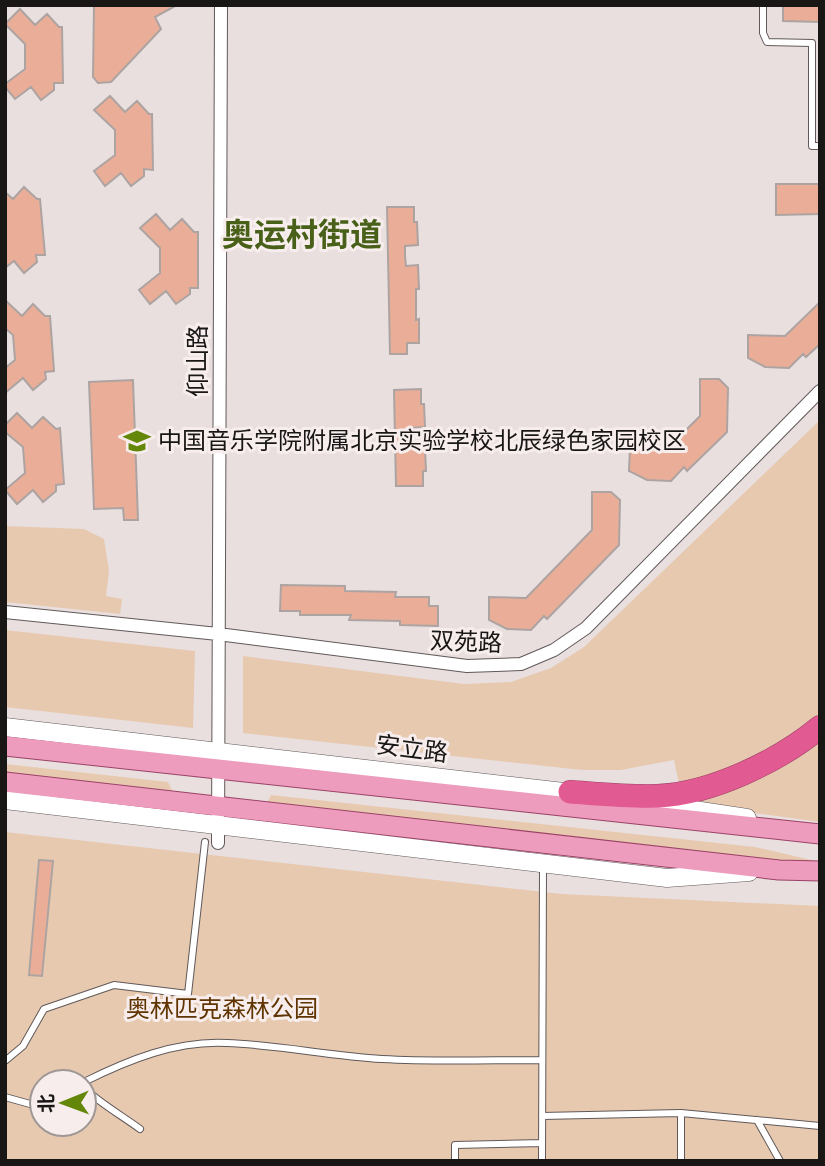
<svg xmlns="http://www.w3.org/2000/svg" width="825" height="1166" font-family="'Archivo Narrow','Noto Sans SC',sans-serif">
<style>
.green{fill:#e7c9b0;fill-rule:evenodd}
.building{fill:#eaae98;stroke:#ada4a2;stroke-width:2}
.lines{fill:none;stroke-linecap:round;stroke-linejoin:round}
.lane-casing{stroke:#615959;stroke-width:8}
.street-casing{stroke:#615959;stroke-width:14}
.secondary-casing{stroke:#615959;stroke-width:19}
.primary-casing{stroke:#9b4266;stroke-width:21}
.highway-casing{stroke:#9b4266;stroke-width:24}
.lane{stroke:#fff;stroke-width:6}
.street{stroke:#fff;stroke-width:12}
.secondary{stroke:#fff;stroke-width:18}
.primary{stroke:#ed9cbd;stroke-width:19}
.highway{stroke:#e15a91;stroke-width:23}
.labels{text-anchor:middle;stroke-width:6;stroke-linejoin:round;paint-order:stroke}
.street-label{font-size:24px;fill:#191616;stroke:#f6edec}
.poi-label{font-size:24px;fill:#191616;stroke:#f6edec;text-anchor:start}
.park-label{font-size:24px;fill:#603400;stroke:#f6edec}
.district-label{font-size:32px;font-weight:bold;fill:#496019;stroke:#f6edec}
</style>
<rect width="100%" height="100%" fill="#e9dfdf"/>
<path class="green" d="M820 420V822L683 803 674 760 621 770H582L243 733V656L464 684 511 682 551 668 584 647Z
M5 526 84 529 104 539 109 571 106 596 122 599 120 614 5 602Z
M5 630 195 651 193 728 5 707Z
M5 764 168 782 174 794 5 784Z
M271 795 755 847 820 862V867L267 803Z
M5 832 562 894 820 906V1161H5ZM42 1082H84V1124H42Z"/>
<path class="building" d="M94 5H177L155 17 161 29 111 82 98 83 93 77Z
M783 5H820V22L783 21Z
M20 9 35 25 47 14 59 27H62L63 83H54V90L41 100 31 87 15 99 5 87V84L25 69V44L5 24Z
M110 96 125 112 137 101 149 114H152L153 170 144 169V176L131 186 121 173 105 186 94 171 115 155V130L94 110Z
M776 184H820V214L776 215Z
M24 187 37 199H40L45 255H36L37 262 24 273 14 261 5 268V192L13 199Z
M387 207H414V222H417L418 245 405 246V256L406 266 418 265 419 289H416V320L419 319V343H407V354H390Z
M156 214 170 230 182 219 194 232H198V288H190V294L176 304 166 291 150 304 139 290 160 273V248L140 228Z
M5 300 22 316 33 304 45 316H50L54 371 45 372 46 379 33 390 23 378 5 393V368L15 360 13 335 5 328Z
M820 302V344L806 357 803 354 789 368 765 367 748 358V335L785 336Z
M700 379H719L728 388 727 432 687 471 684 467 671 481 647 480 629 471 630 448 667 449 700 416Z
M133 380 138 520H124L123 508 94 509 89 382Z
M421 389V404H424L425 427 412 428V438L413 448H425L426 471H423V486H396L394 390Z
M17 413 32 428 43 417 56 429 60 428 64 484 56 485V491L43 502 33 490 17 504 5 490 25 473 23 447 5 432V425Z
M592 492H611L620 500 619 545 547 619 544 616 531 630 507 629 489 620V597L526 598 592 530Z
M281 585 345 586V591L396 592 395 597H429V606H438V626L400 625V621L349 620 351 615H300V611H280Z
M39 860 53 861 42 976 29 975Z"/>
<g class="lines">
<defs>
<path id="lane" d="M763 5V33L767 42 812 43V146H820
M5 1061 23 1046 44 1009 114 985 188 994 205 842
M84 1082C128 1060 177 1040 227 1043 279 1045 330 1056 382 1059 435 1062 489 1060 542 1060
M84 1088C101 1104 121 1115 140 1129
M5 1097 30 1104 42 1102
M681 1113V1161
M542 1116 681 1113 820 1126
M757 1120 780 1161
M455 1161V1145L542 1143
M542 1161 543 867"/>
<path id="street" d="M5 612 218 634 467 666 521 664 554 650 586 628 820 391
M218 843 221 5"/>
<path id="secondary" d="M5 727 581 794
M5 800 667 878 749 872
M647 803 747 818"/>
<path id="primary" d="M5 746 820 834
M5 782 779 870 820 871"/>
<path id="highway" d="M570 792C599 794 629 797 657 796 711 794 779 761 820 727"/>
</defs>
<use href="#lane" class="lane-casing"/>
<use href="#street" class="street-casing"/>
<use href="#secondary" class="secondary-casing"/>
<use href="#primary" class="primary-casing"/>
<use href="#highway" class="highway-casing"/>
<use href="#lane" class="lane"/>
<use href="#street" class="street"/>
<use href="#secondary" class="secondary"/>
<use href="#primary" class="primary"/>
<use href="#highway" class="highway"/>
</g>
<defs>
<symbol id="school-bare" viewBox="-9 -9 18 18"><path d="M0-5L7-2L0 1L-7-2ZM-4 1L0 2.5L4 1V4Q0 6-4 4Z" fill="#648709" stroke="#f6edec" stroke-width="2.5" paint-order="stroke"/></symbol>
</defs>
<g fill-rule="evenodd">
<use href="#school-bare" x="118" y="422" width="38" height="38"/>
</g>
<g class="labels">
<g class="street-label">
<text transform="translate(198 361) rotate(-90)" y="8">仰山路</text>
<text transform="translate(466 642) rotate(2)" y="8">双苑路</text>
<text transform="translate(412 749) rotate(7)" y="8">安立路</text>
</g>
<g class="poi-label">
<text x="158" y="449">中国音乐学院附属北京实验学校北辰绿色家园校区</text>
</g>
<g class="park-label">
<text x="222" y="1017">奥林匹克森林公园</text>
</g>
<g class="district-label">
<text x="302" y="246">奥运村街道</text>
</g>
</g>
<rect width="825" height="1166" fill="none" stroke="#191616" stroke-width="14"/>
<g transform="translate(63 1103) rotate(269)"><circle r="33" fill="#f6edec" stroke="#9e9796" stroke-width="2"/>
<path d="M0-5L12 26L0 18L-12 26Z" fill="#648709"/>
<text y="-10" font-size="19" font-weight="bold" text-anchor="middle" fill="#191616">北</text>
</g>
</svg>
